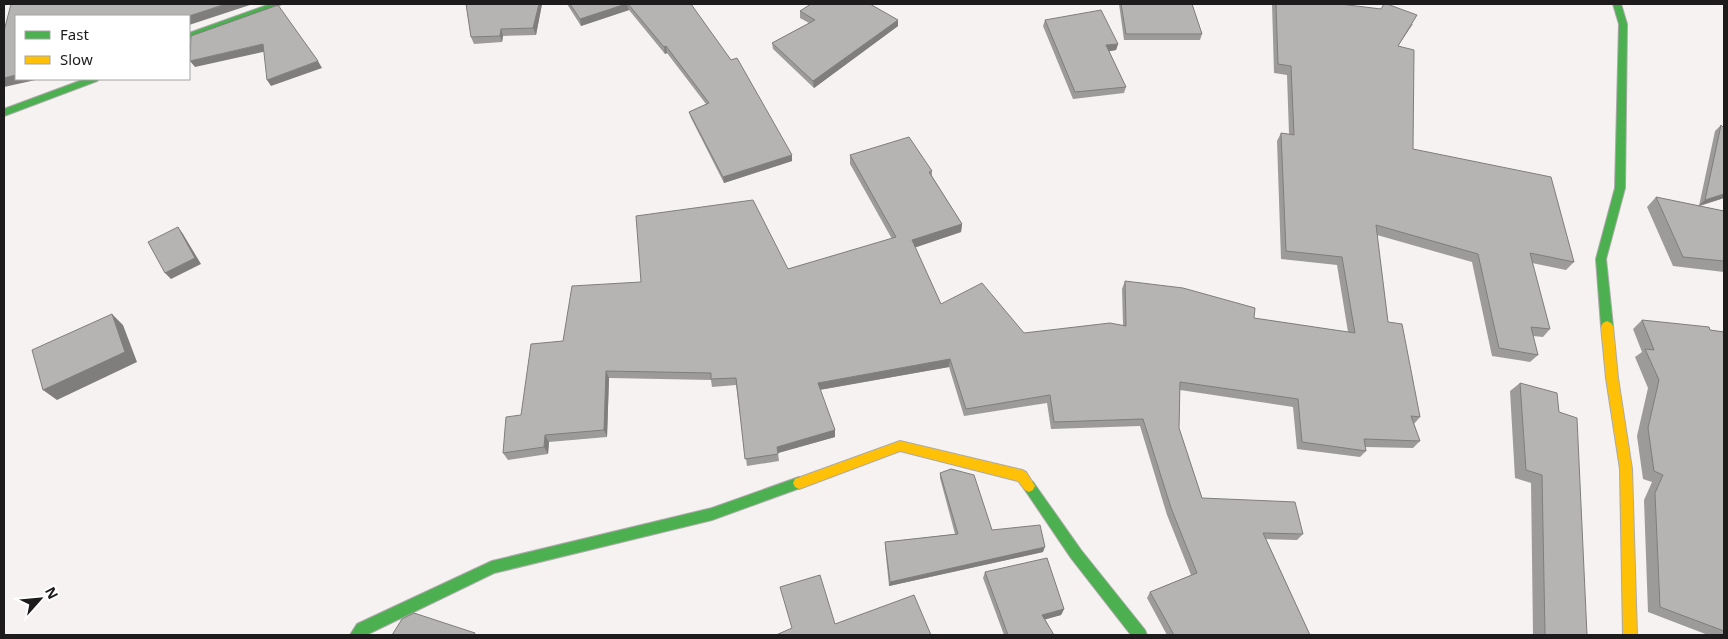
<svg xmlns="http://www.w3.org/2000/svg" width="1728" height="639" font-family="'Noto Sans',sans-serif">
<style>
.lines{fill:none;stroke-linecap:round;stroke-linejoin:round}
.fast-casing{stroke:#acaaa9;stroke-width:2}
.slow-casing{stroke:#acaaa9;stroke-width:2}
.path{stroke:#d9d8d8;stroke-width:2.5;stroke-dasharray:1 3;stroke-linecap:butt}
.fast{fill:#4caf50;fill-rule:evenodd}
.slow{fill:#ffc107;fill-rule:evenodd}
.wall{fill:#9d9b9a}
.shaded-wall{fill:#7f7e7d}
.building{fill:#b6b4b3;stroke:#7f7e7d}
</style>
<rect width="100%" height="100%" fill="#f5f2f1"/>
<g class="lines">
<defs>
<path id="fast" d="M270 4H282L189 39V33Z
M1613 4H1621L1627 24 1625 188 1606 259 1613 326 1611 329H1603L1601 326 1596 259 1615 188 1619 24Z
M85 79H99L97 81 4 116V109Z
M799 477 803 479 805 483 803 487 712 520 494 573 366 635H350L357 624 492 561 712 508Z
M1029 480 1033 482 1081 550 1145 630 1147 635H1131L1071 558 1025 490 1023 486 1025 482Z"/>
<path id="slow" d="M1607 321 1611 323 1613 326 1618 378 1632 469 1637 635H1623L1620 469 1606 378 1601 326 1603 323Z
M900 441 1022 470 1026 472 1035 486 1033 490 1029 492 1025 490 1018 481 900 451 799 489 795 487 793 483 795 479Z"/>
</defs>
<use href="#fast" class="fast-casing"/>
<use href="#slow" class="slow-casing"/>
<path class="path" d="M4 9 6 4"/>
<use href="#fast" class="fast"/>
<use href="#slow" class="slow"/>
</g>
<path class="wall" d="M466 4H542L536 35 503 36 502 42 474 44 471 37Z
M567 4H691L792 161 724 183 691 118 689 112 706 104 667 53 665 54 629 10 581 26Z
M1119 4H1192L1202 34 1200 40H1124Z
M1272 4H1340L1413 24 1398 46 1413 149 1574 262 1566 270 1532 263 1550 329 1543 337 1533 336 1538 355 1530 362 1492 356 1472 262 1377 235 1388 322 1420 417 1414 424 1420 441 1413 448 1366 447V451L1360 457 1297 449 1293 407 1180 390 1179 428 1202 498 1303 534 1297 540 1266 539 1310 635H1167L1147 598 1150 592 1191 575 1167 515 1140 426 1051 429 1047 403 964 416 949 367 820 390 835 430V437L778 453 779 461 747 466 736 385 712 387 711 380 609 378 607 437 549 442 548 454 508 460 503 453 521 415 563 341 641 282 788 269 892 239 850 164V155L932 171V176L962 224 961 232 915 247 941 304 1024 333 1123 325 1122 289 1125 281 1254 318 1348 332 1337 265 1281 259 1277 141 1281 133 1289 134 1287 75 1274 73Z
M800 11 898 20V26L814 88 773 49 772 43 809 23 800 18Z
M1045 20 1118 44 1116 50 1109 51 1126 87 1124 93 1073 99 1043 26Z
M1721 125 1724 128V198L1700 206 1724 211V272L1673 266 1647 207 1656 197 1699 206 1715 131Z
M1642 320 1724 332V635H1708L1648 612 1644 500 1652 482 1643 479 1637 436 1648 388 1635 357 1642 352 1633 329Z
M1520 383 1559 412 1587 635H1533L1531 483 1515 478 1510 391Z
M940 473 992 530 1043 552 889 586 885 546V542L955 534 940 478Z
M985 572 1064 609 1061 615 1045 619 1054 635H1004L983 578Z"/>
<path class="shaded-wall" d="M226 4H253L189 25V16Z
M539 4H542L536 35 533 28Z
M626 4H627L629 10 581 26 580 19Z
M898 20V26L814 88 813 81Z
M501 29 503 36 502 42 500 36Z
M263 44 267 51 195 67 190 61Z
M1118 44 1116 50 1105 52 1106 45Z
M666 46 667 53 665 54 664 47Z
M318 61 322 68 271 86 267 80Z
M16 75V79H40L4 87V78Z
M792 155V161L724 183 723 177Z
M1724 194V198L1698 206 1705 200Z
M962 224 961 232 911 249 912 240Z
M178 227 183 234 201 264 171 279 165 273Z
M112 314 123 325 137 362 57 400 43 390Z
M950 359 949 367 818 390V383Z
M606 371 609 378 607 437 604 430Z
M835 430V437L778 453 777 447Z
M545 435 549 442 548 454 544 447Z
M1045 547 1043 552 889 586 890 582Z
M1064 609 1061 615 1040 621 1042 615Z"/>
<path class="building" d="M11 4H226L189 16H16V75L4 78V31Z
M466 4H539L533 28 501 29 500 36 471 37Z
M570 4H626L580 19Z
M628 4H691L731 60 737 58 792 155 723 177 689 112 709 103 666 46 664 47Z
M811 4H870L898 20 813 81 772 43 815 20 800 11Z
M1121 4H1192L1202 34H1126Z
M1276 4H1340L1381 9 1384 4H1387L1417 15 1398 46 1414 50 1413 149 1551 177 1574 262 1530 253 1550 329 1531 327 1538 355 1499 348 1478 254 1376 225 1388 322 1402 324 1420 417 1411 416 1420 441 1364 439 1366 451 1302 442 1298 399 1180 382 1179 428 1202 498 1295 502 1303 534 1263 533 1310 635H1174L1150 592 1197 573 1171 508 1143 419 1054 422 1050 395 966 409 950 359 818 383 835 430 777 447 778 454 745 459 736 378 711 379V373L606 371 604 430 545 435 544 447 503 453 506 417 521 415 531 344 563 341 572 286 641 282 636 216 753 200 788 269 896 237 850 155 909 137 932 171 929 172 962 224 912 240 941 304 982 283 1024 333 1110 323 1126 326 1125 281 1183 288 1255 308 1254 318 1355 333 1342 257 1286 251 1281 133 1294 135 1291 66 1278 64Z
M278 5 318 61 267 80 263 44 190 61 191 36Z
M1101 10 1118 44 1106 45 1126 87 1075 92 1045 20Z
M1721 125 1724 128V194L1705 200Z
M1656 197 1724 211V261L1683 257Z
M178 227 195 258 165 273 148 242Z
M112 314 125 352 43 390 32 350Z
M1642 320 1709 327 1710 330 1724 332V631L1660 607 1655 493 1663 475 1654 471 1648 428 1659 380 1645 349 1654 350Z
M1520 383 1557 393 1559 412 1577 418 1587 635H1545L1542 475 1526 470Z
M951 469 974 475 992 530 1040 525 1045 547 890 582 885 542 958 534 940 473Z
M1047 558 1064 609 1042 615 1054 635H1008L985 572Z
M820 575 835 624 914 595 931 635H776L792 628 780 587Z
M414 613 475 633 474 635H392L402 619Z"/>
<rect width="1728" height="639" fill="none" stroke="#1d1b1b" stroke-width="10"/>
<rect x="15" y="15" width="175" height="65" fill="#ffffff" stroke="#a5a4a4"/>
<rect x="25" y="31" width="25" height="8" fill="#4caf50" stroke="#a5a4a4"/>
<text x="60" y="40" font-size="15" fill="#1d1b1b">Fast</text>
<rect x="25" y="56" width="25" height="8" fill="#ffc107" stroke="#a5a4a4"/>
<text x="60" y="65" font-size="15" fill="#1d1b1b">Slow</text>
<g transform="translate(40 599) rotate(63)" stroke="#ffffff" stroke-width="4" paint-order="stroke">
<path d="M0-4L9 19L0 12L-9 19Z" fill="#1d1b1b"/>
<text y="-8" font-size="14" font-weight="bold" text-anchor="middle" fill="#1d1b1b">N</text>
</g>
</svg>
